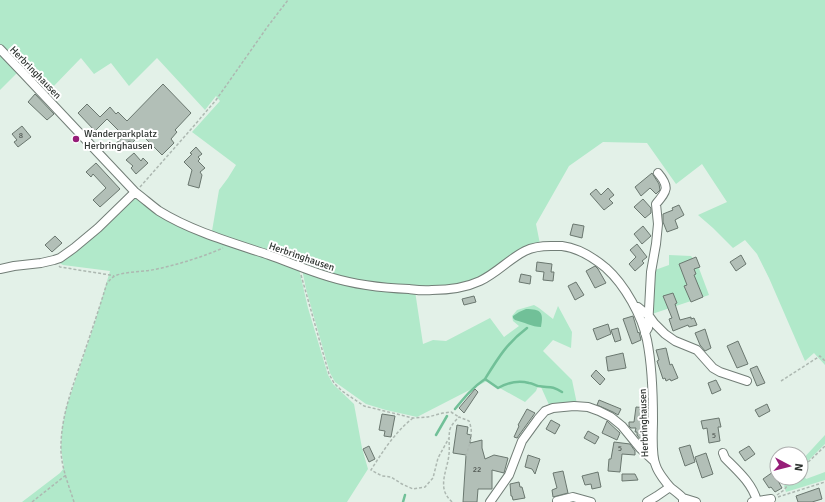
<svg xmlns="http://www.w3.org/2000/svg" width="825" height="502" font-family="Signika,sans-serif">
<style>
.green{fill:#b1e9ca}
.water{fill:#71c098}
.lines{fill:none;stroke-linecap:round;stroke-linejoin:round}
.stream{stroke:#71c098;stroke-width:2.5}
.building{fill:#b2bfb7;stroke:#6a776f}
.street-casing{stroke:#727e77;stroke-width:10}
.path{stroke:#adb8b1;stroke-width:1.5;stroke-dasharray:3 2;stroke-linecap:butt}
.street{stroke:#fff;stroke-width:8}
.poi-dot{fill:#961d78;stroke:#fff;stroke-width:1.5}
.labels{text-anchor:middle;stroke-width:4;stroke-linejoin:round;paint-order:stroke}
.number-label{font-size:8px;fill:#505752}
.street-label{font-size:10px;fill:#2f3431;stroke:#fff}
.poi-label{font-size:10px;fill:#2f3431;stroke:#fff;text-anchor:start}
</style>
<rect width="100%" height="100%" fill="#e3f1e8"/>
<path class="green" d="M0 0H825V365L814 353 805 361 769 278 757 254 745 240 733 248 713 228 698 215 727 202 702 164 676 184 647 143 603 142 569 166 536 224 540 244 480 278 470 282 428 288 391 286 338 276 304 265 212 231 219 190 228 178 236 165 192 132 220 101 216 96 205 110 157 58 129 86 111 63 94 74 81 58 49 91 26 68 18 72 0 90Z
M131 195 175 223 299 269 308 308 328 375 333 384 354 404 362 448 368 469 347 502H22L60 473 64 468 61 449 62 428 66 408 94 325 110 271 63 265 56 261Z
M669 255 691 256 697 263 709 295 652 314 655 270 669 265Z
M303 271 415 291 423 344 433 340 446 341 490 318 504 337 519 326 513 321 512 316 517 310 534 305 539 308 553 319 558 306 572 332 571 348 553 340 543 351 572 380 577 404 550 407 541 387 538 386 536 391 525 402 487 381 417 417 386 410 366 404 335 382 330 373 306 289 303 274Z
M825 435V444L801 468V461Z
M801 470 806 479 825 472V480L786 492 784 486 789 478H801Z"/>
<path class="water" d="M526 309C541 309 544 312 541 327 532 327 524 322 515 320L513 318V316L519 312Z"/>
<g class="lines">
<path class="stream" d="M485 379 498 388C507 383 519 380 529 383 532 383 535 385 538 386 549 388 551 385 562 392
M455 409C464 398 473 387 485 379 498 358 507 343 527 328
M436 435 447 416
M403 502 405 495"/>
</g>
<path class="building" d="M163 84 191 113 175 130 177 132 171 139 174 143 162 155 141 134 132 143 129 141 117 152 112 147 124 136 107 119 95 131 78 113 87 104 100 117 110 107 116 114 118 112 127 121Z
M35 94 54 114 47 120 28 102Z
M22 126 31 137 18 147 14 142 17 140 12 134Z
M196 147 202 154 198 157 200 159 198 161 205 168 200 172 202 175 199 188 188 185 192 170 184 162 192 154 190 153Z
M134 153 141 161 143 158 148 163 136 174 131 168 133 166 126 160Z
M96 163 120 189 100 207 93 200 106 188 93 174 91 177 86 172Z
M652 173 659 184 660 190 656 194 650 188 641 196 635 187Z
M608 188 614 195 609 199 613 203 604 210 590 194 596 189 601 195Z
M643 199 651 208V213L645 218 634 207Z
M679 205 684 215 675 220 678 228 667 232 663 222V214L673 210 672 208Z
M573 224 584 226 582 238 570 235Z
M643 226 651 236 642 244 634 234Z
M55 236 62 243 52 252 45 245Z
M637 244 647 257 642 261 644 263 635 271 629 264 636 257 630 250Z
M741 255 746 264 736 271 730 262Z
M696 257 700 267 694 269 696 274 694 275 703 297 691 302 684 286 687 285 679 264Z
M537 262 552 264 551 272H554L553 281 543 280 544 272 536 271Z
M595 266 598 269 606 283 595 288 586 271Z
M521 274 531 276 530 284 519 282Z
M576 282 584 295 575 300 568 286Z
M673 293 677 303 675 304 680 320 691 317V319L694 318 697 325 689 327 688 325 673 331 669 319 672 318 663 296Z
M474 296 476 302 464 305 462 299Z
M633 316 638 333 639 332 641 340 632 344 623 319Z
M608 324 611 334 597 340 593 329Z
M618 328 621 340 615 342 611 330Z
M705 329 711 348 705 351 700 345 695 333Z
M738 341 748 364 737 368 727 346Z
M666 348 670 365 672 364 678 378 671 381 670 379 666 381 665 378 663 379 657 361 659 360 656 350Z
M623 353 626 368 608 371 606 357Z
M757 366 765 383 757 386 750 369Z
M596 370 605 379 600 385 591 376Z
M716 380 721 390 712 394 708 383Z
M475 389 478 392 464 413 459 408Z
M599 400 621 409 618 415 613 412 597 405Z
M767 404 770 411 759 417 755 410Z
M636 407 647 408 645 429H647V445L644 444 637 435V432H635L636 428H631L629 426V422H634Z
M527 409 535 413 517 438 514 437 519 426 518 425Z
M382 414 395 416 391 437 384 436 385 431 379 430Z
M719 418 721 427H718L720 441 709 443 707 428 703 429 701 421Z
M551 420 560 425 555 434 546 429Z
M607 421 620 433 617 440 602 433Z
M457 425 468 427 467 434 471 435 470 443 482 440V448L485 459 494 455 508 458 504 473 492 470V489H478L477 502H463L466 455 453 453Z
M588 431 599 437 595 444 584 438Z
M614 442 630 444 635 451V455L622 454 620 472 608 471 609 459H611Z
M690 445 695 462 685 466 679 448Z
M369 446 375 459 369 462 363 449Z
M749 446 755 454 745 461 739 452Z
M706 453 713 474 702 478 695 457Z
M528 455 540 459 535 474 532 469 525 467Z
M563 471 568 493 553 497 552 490 557 488 553 473Z
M598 472 601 487 592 489 591 484 585 485 582 476Z
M773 472 782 488 775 492 771 487 769 488 763 479Z
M622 474H635L638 480 622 481Z
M519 482 520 487H522L525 498 513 500 512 496H511L510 484Z
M819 488 822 499 812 502H798L796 496Z"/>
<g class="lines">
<defs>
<path id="street" d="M0 49 23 73 135 192C143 198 151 205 159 211 191 231 233 243 269 255 289 262 309 271 330 277 356 285 382 288 409 289 417 290 424 291 432 290 449 290 465 288 480 281 497 273 509 259 525 251 533 247 542 246 551 246 555 246 559 246 562 246 578 248 594 258 606 268 625 285 642 316 647 340 652 365 653 396 653 420 653 433 651 455 656 466 658 472 666 483 671 488 675 491 679 494 683 498V502
M0 269 14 266 41 263 54 260 60 258 74 248 98 228 135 192
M635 307H638L649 316 654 323 665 334 675 341 697 350 713 368 720 372 747 381
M645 333 648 328 651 272 656 244 658 224 656 204C667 191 670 187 658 173
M723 453 725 458C738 471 752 483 757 501
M683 498 696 502
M557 501 573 497 591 502
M490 502 509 475 522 441 538 419 545 411 553 408 574 406 588 407 599 411 611 417 622 426 640 448 654 461
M647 502 657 496 670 487
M752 502 771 499"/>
</defs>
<use href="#street" class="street-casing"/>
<path class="path" d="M140 187 186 135 216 100 268 26 288 0
M59 266 60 267 110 275 114 276
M301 275 329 374 334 383 342 391 364 406 413 418 428 417 443 413 451 412 459 417
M781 381 820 356 825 361
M413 418C395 432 383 451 371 470L382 476 391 477 402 484 413 489 425 487 433 478 438 458 449 438
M801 469 825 446
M777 495 784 490 793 478
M778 497 825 482
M32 502 66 475
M74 502C69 486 62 469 61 452 60 420 71 391 81 362 90 336 99 309 107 283 110 280 112 277 117 275 130 271 144 272 157 269 180 264 202 257 223 248
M452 502C448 498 445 494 444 489 442 477 448 466 449 454 450 446 448 438 450 429 452 424 456 420 459 417L469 421C474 434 470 442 466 456"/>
<use href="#street" class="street"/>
</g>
<circle class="poi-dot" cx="76" cy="139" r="4"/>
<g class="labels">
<g class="number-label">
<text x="21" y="138">8</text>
<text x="714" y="438">5</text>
<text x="620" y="451">5</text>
<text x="477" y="472">22</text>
</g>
<g class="street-label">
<text transform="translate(36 72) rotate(46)" y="4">Herbringhausen</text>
<text transform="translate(302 256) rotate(19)" y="4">Herbringhausen</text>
<text transform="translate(643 423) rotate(-92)" y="4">Herbringhausen</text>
</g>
<g class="poi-label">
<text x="84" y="137">Wanderparkplatz<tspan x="84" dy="12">Herbringhausen</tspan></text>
</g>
</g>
<g transform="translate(789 466) rotate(97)"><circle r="19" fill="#ffffff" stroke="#acaead"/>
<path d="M0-3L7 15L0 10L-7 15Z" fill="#961d78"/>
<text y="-6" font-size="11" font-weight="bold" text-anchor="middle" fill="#2f3431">N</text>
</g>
</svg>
